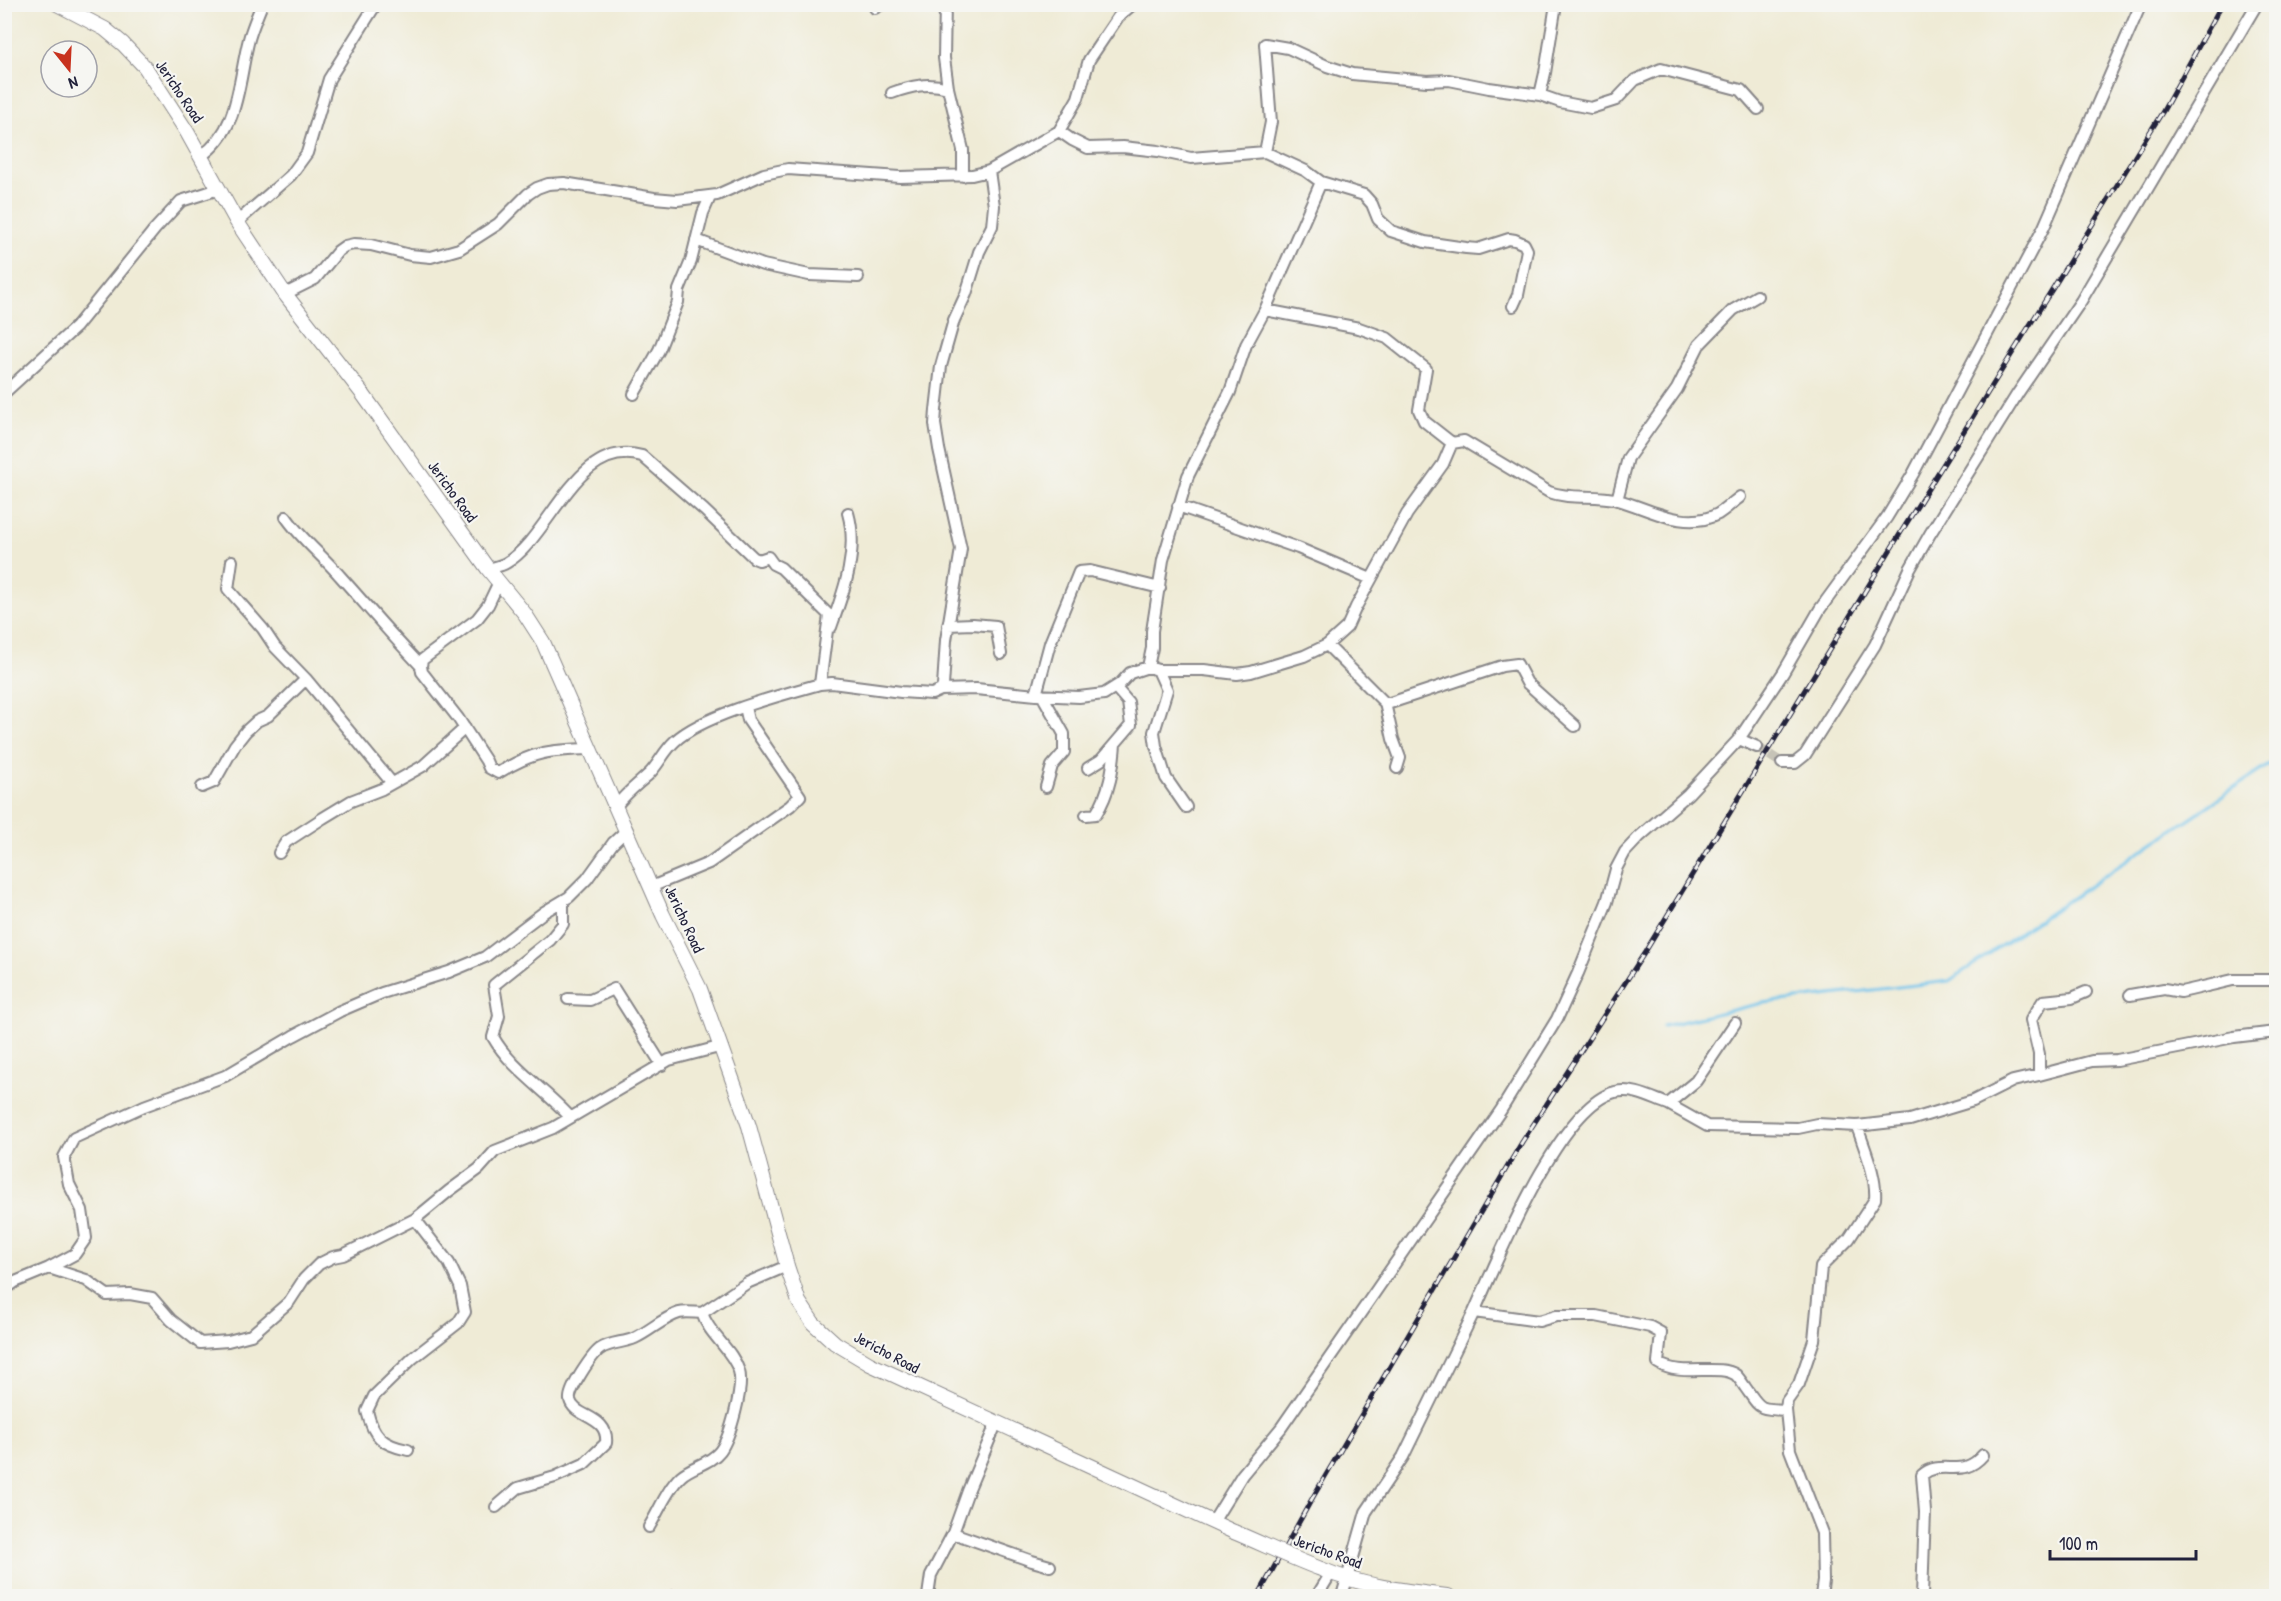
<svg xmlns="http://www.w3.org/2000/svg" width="2281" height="1601" font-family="'Patrick Hand',sans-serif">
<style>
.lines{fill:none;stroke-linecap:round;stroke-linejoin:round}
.stream{stroke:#6fc3eb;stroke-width:3}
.minor-tunnel{stroke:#c6c3b7;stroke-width:10;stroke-dasharray:10 5;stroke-linecap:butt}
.minor-casing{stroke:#888688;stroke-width:14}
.tertiary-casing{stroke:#888688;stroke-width:16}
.minor{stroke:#fff;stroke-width:10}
.tertiary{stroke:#fff;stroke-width:14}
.rail-casing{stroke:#22223b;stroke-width:5}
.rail{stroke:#f6f6f2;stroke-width:3;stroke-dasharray:9;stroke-linecap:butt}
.tertiary-bridge-casing{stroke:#888688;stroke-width:16;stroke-linecap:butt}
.tertiary-bridge{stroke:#fff;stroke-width:14}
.labels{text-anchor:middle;stroke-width:4.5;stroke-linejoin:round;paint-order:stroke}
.street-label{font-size:16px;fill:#22223b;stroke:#f6f6f2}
</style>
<rect width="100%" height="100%" fill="#f6f6f2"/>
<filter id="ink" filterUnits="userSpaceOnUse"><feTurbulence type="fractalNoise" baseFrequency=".0167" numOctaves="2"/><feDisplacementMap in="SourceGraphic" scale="12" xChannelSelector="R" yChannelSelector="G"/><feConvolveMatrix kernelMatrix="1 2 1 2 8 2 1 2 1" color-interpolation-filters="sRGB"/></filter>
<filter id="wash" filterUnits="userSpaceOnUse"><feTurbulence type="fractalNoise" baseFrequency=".008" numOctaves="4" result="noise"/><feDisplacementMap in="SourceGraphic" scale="24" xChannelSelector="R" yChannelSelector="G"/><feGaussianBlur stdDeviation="1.35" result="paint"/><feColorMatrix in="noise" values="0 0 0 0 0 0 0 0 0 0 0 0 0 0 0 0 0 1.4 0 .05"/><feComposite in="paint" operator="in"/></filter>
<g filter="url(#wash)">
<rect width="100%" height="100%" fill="#efebd6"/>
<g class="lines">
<path class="stream" d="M1663 1026 1763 1003 1949 981 2276 760"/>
</g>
</g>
<g filter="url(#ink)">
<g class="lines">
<path class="minor-tunnel" d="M1757 747 1782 763"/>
<defs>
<path id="minor" d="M945 4 944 58 948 88 963 150V176
M875 8 882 4
M892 93C911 86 928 82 948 88
M1540 95 1545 73 1556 4
M1059 131 1072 140 1088 148 1123 147 1158 151 1191 158 1265 152 1306 171 1321 182 1364 195 1372 204 1378 219 1391 231 1425 242 1466 248 1478 249 1509 239 1515 240 1524 244 1527 250 1518 295 1513 306
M1265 152 1271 122 1265 44 1288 48 1327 66 1352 74 1427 81 1449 80 1489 88 1540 95 1560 102 1591 108 1616 100 1635 80 1661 69 1741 90 1758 109
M201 156C240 130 238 80 249 39 252 28 257 16 262 4
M237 222 291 175 307 153 329 79 376 4
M696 240 763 265 809 275 858 277
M285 294 315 279 338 251 345 246 354 244 371 245 410 255 431 257 459 249 498 224 528 194 537 188 548 184 564 183 654 198 677 200 717 195 764 174 788 169 900 177 972 175 989 171 1059 131 1078 98 1089 60 1118 17 1133 4
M1265 310 1359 328 1387 338 1426 369 1419 410 1424 421 1452 443
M4 393 76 327 155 229 181 201 219 189
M634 394 659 350 678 302 679 290 691 261 703 213 710 197
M1617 500 1628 458 1677 389 1699 345 1733 310 1757 296
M1178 506 1298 548 1371 579
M286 517C302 540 322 555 340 576 367 606 393 637 421 666L422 672 458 718 486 761 489 768 498 773C534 751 550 750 591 749
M232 561 228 589 263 629 275 647 306 679 392 783
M488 569C494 567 501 566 506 563 551 537 577 437 642 456L704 510 754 558 759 560 768 557 773 564 781 568 829 615 820 684
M948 625 973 624 996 626 1001 654
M831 627C844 591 859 551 848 513
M1327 645 1385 703H1390L1502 666 1517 664 1527 683 1575 726
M421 666 422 660 477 619 488 605 499 582
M1148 667 1152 648V631L1163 560 1188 476 1230 392 1246 345 1265 310 1321 182
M1158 670 1167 690 1154 732 1156 746 1166 778 1186 807
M941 690 943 686 946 640 961 549 939 449 935 424 936 410 941 366 954 320 966 294 979 252 992 226 994 206 989 171
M1036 695 1050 643 1079 572 1090 571 1160 588
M1042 695 1064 734V752L1052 766 1046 787
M1385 703 1393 739 1400 758 1397 768
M1739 739 1783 673 1820 609 1887 517 1913 474 2044 227 2141 4
M1782 763H1795L1805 755 1875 645 1910 569 1930 534 2018 393 2081 301 2257 4
M1088 768 1101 760 1131 725 1128 702 1115 687
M202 787 214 782 235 745 246 731 257 721 268 716 306 679
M616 806C627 792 637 785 649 774 659 764 664 751 675 741 703 715 781 695 820 684L832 683 901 692 932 694 941 690 976 689 1036 695 1079 697 1104 694 1120 684 1130 673 1148 667 1158 670H1204L1237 674 1251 672 1304 656 1327 645 1347 627 1356 607 1407 514 1443 464 1452 443 1464 441 1549 492C1571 500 1596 494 1618 500 1650 509 1685 531 1718 514 1726 509 1733 502 1740 497
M1086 815 1096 814C1110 792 1113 769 1115 744
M279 853 286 842 323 818 351 801 382 789 423 766 465 728
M651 887 709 863 790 806 800 796 748 720 745 707
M563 901V924L550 940 494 985 499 1016 493 1037C511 1069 546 1090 570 1117
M2130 995 2164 989 2181 992 2190 990 2233 980H2276
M568 999 590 1000 614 989 662 1065
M1735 1023 1696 1081 1668 1104 1707 1126 1798 1128 1817 1124 1857 1126 1910 1120 1973 1101 2013 1081 2039 1075V1054L2031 1020 2043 1001 2072 998 2086 992
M2039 1075 2092 1061 2117 1060 2234 1037 2276 1032
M49 1268 75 1254 86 1238 82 1210 69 1184 64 1157 74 1138 144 1106 225 1076 293 1036 340 1011 382 993 449 972 485 957 544 912 569 897 587 879 613 843 627 830
M4 1290 15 1282 49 1268 86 1280 107 1295 130 1294 152 1298 171 1320 200 1343 228 1341 251 1335 289 1302 304 1279 319 1264 333 1257 343 1255 415 1219 449 1191 479 1169 495 1151 553 1128 669 1060 719 1047
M1474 1312C1497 1261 1559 1106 1615 1092 1634 1088 1651 1098 1668 1104
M408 1450C382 1445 373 1436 367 1411L374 1396 413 1358 458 1323 465 1312 460 1286 449 1263 415 1219
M496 1507 518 1488 555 1477 584 1464 606 1443C609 1415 574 1418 570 1400 568 1390 592 1355 600 1349 610 1342 624 1343 635 1338 650 1331 663 1318 679 1313 686 1311 695 1313 702 1313
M1213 1522 1242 1475 1281 1428 1501 1110 1557 1019 1578 973 1607 902 1616 869 1625 852 1639 837 1688 794 1739 739 1757 747
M649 1527C659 1511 667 1489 681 1476 692 1466 710 1464 720 1451 730 1438 744 1387 739 1371 732 1349 709 1335 702 1313L747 1283 787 1266
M953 1533 1032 1561 1050 1566
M675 1596H689
M928 1596 931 1575 953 1533 968 1491 996 1424
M1317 1596 1331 1573
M1342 1596 1366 1512 1403 1457 1474 1312 1539 1321 1556 1316H1596L1650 1327 1661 1333 1658 1363C1681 1378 1719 1363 1736 1375 1739 1378 1743 1384 1745 1387 1761 1409 1757 1409 1786 1410
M1821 1596 1823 1581 1822 1533 1790 1450 1786 1410 1787 1401 1799 1384 1814 1340 1821 1267 1849 1239 1875 1199C1877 1176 1864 1148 1857 1126
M1922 1596 1925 1512 1922 1475C1942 1458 1962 1480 1983 1455"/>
<path id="tertiary" d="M57 4 105 29 123 44 145 67 187 132 237 222 285 294 362 393 488 569 525 614 543 642 663 915 700 989 749 1126 787 1266 799 1302 813 1323 835 1343 870 1364 1234 1532
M1321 1569C1361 1586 1405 1591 1448 1596"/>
</defs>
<use href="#minor" class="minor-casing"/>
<use href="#tertiary" class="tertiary-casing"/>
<use href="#minor" class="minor"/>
<use href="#tertiary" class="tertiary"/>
<defs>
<path id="rail" d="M1258 1596 1313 1497 1522 1142 1645 952 1903 529 2163 111 2222 4"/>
</defs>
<use href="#rail" class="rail-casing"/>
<use href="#rail" class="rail"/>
<defs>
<path id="tertiary-bridge" d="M1234 1532C1263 1544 1291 1558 1321 1569"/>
</defs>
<use href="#tertiary-bridge" class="tertiary-bridge-casing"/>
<use href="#tertiary-bridge" class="tertiary-bridge"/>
</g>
</g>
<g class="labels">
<g class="street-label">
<text transform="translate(180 91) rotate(56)" y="6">Jericho Road</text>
<text transform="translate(453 491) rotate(54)" y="6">Jericho Road</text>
<text transform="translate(685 919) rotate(65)" y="6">Jericho Road</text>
<text transform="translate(887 1352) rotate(28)" y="6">Jericho Road</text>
<text transform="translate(1328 1551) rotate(20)" y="6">Jericho Road</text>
</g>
</g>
<rect width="2281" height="1601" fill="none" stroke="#f6f6f2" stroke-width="24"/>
<g transform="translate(69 69) rotate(162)"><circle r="28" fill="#f6f6f2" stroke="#a1a1a9" stroke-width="1.5"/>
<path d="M0-4.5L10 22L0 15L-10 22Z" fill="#c8321e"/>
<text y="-9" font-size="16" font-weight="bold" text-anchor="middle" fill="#22223b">N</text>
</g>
<path d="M2050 1550v9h146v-9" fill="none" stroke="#22223b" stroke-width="3"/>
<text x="2059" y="1550" font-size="18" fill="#22223b" stroke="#f6f6f2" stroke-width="4.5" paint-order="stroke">100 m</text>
</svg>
